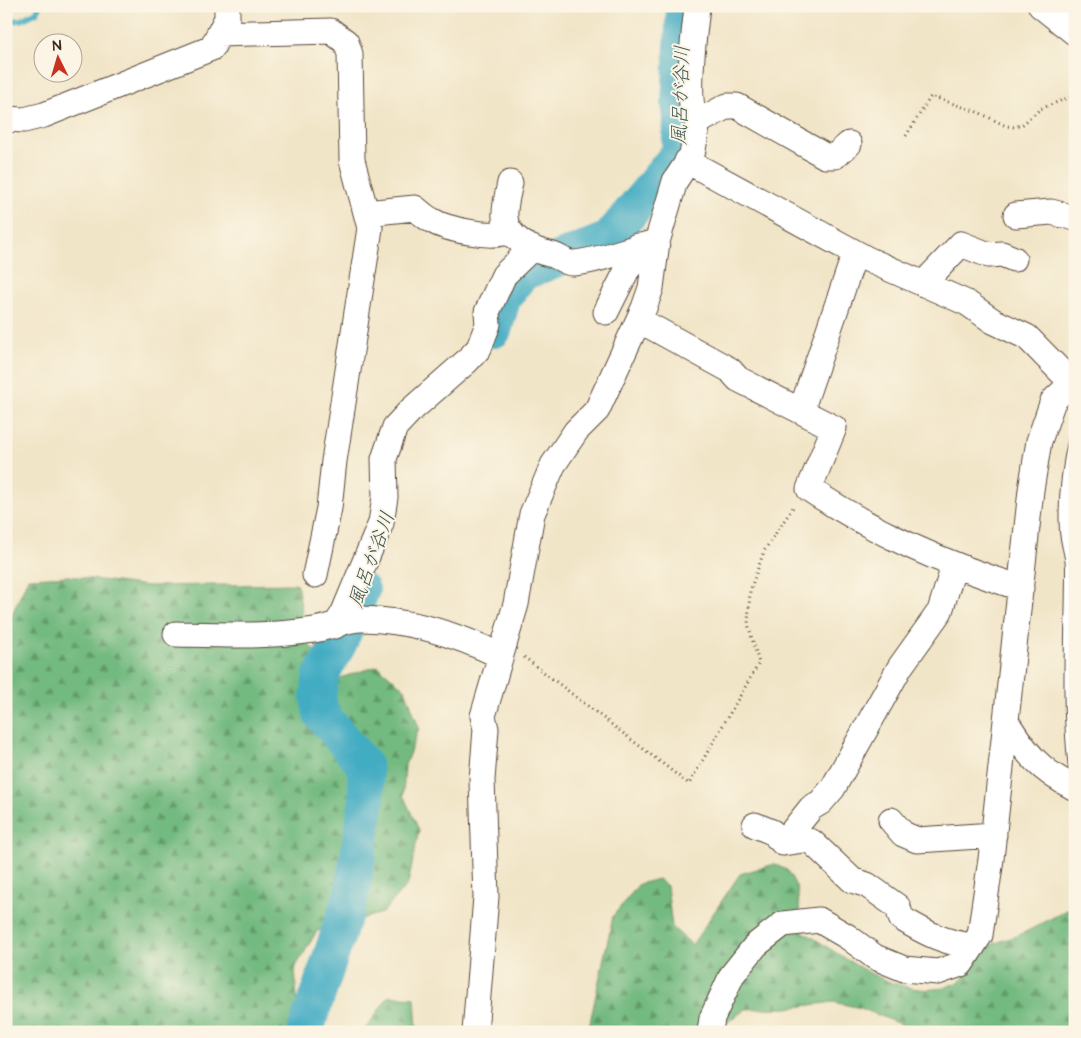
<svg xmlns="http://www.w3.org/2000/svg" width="1081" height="1038" font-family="'Architects Daughter','Klee One',sans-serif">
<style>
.forest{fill:url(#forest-firs);stroke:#57724f}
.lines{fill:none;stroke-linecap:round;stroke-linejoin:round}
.stream{stroke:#43acc3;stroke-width:6}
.river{stroke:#43acc3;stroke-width:36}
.service-casing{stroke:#564637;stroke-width:14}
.minor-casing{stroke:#564637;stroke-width:27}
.path{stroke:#564637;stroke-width:3;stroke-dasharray:1 4;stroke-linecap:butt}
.service{stroke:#fff;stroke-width:12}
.minor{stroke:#fff;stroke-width:25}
.labels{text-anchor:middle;stroke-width:4;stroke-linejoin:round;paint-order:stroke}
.water-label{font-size:20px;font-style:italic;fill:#3e5858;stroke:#fcf5e5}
</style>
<defs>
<pattern id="forest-firs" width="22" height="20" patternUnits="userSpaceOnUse" patternTransform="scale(1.25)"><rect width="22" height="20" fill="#73ba80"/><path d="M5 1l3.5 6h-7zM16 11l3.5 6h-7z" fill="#609768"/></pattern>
</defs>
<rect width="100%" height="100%" fill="#fcf5e5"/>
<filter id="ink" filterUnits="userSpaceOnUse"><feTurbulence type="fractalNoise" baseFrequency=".02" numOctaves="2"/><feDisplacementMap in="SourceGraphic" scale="10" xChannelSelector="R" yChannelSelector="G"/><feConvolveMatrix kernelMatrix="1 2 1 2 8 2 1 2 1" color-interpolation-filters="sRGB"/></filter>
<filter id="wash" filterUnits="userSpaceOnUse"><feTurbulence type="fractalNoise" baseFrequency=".0096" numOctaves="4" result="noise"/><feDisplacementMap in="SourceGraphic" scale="20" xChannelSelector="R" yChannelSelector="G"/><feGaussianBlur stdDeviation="1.12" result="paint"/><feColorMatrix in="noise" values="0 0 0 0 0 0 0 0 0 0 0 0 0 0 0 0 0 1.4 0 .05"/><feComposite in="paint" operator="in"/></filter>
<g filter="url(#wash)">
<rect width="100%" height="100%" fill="#f1e5c7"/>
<path class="forest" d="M69 576 148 586 297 584 308 644 340 678 378 666 405 689 419 728 405 765 403 795 419 830 408 884 382 913 317 931 295 968 299 1032H6V621L10 619 28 578Z
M775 864 788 871 797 888 802 931C846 957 907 1010 960 981 966 978 979 955 989 947 997 941 1009 939 1017 936 1037 927 1056 915 1075 906V1032H928L902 1025 861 1008 833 1002 788 1008 746 1009 725 1024 723 1032H588L613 916 639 884 658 879 667 886 672 927 692 945 740 874Z
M389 996 415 998 417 1032H363Z"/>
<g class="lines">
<path class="stream" d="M1068 6 1075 16
M6 21 21 20 37 12 39 6"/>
<path class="river" d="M494 330 503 299 522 273 609 239 679 153 681 119 679 103 684 6
M305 1032 352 893 367 799 364 765 321 714 318 696 321 675 339 644 362 590"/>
</g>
</g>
<g filter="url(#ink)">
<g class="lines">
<defs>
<path id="service" d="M1075 437C1068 468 1064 499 1066 531 1067 544 1072 556 1072 568 1072 635 1067 703 1075 769"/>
<path id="minor" d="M1041 6 1075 33
M219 34 331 31 346 42 350 54 352 160 370 228 334 461 329 508 315 575
M6 119 24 120 44 115 212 48 227 18V6
M698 122 727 106H737L825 156H835L849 144
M687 161 867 259 967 303 993 321 1027 337 1075 386
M510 183C508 193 504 207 505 217 506 238 532 250 549 254 558 255 566 264 574 263 601 261 629 248 657 242
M366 213 415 208C420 212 425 217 431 220 447 230 493 239 510 231
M1016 215 1051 212 1075 218
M923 284 961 244 989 255 1002 254 1014 259
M606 312 627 270 632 264 637 246
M639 320 730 370 738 379 834 428 809 489C877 534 944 564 1021 588
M801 411 855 253
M335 626 343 614 381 523 385 497 384 459 395 427 410 411 467 361 479 348 488 324 487 312 504 275 532 248
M176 634C222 635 268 637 314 630 329 628 346 619 362 619 409 620 458 635 501 656
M1006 721C1026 753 1040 771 1075 788
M891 820 903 834 917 840 994 835
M755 825 772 832 783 843 804 840 812 842 852 880 867 885 898 907 901 918C925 933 945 943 973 946
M783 843 811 808 821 802 833 788 900 667 940 611 954 566
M475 1032 486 897 482 780 486 729 483 716 516 604 532 514 553 465 576 431 597 410 644 308 651 288 657 242 675 181 692 155 698 122C683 104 695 31 697 6
M710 1032 712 1018 732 975 756 945 783 924 819 920 848 937 875 957 904 969 938 972 961 964 980 935 991 859 1031 490 1039 441 1053 401 1075 380"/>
</defs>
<use href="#service" class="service-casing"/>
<use href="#minor" class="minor-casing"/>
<path class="path" d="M906 136 931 96 980 113 1006 126 1014 127 1022 125 1040 109 1075 95
M524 657 689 784 759 663 748 624 750 591 764 551 794 506"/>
<use href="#service" class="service"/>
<use href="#minor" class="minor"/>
</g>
</g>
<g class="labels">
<g class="water-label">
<text transform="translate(680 95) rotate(-88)" y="7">風呂が谷川</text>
<text transform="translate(371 559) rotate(-70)" y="7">風呂が谷川</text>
</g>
</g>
<rect width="1081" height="1038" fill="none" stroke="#fcf5e5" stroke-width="25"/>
<g transform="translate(58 58) rotate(355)"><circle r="24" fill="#fcf5e5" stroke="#afa495"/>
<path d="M0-4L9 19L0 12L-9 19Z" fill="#c8321e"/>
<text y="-8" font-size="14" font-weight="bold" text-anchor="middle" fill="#3b2a1e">N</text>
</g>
</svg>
